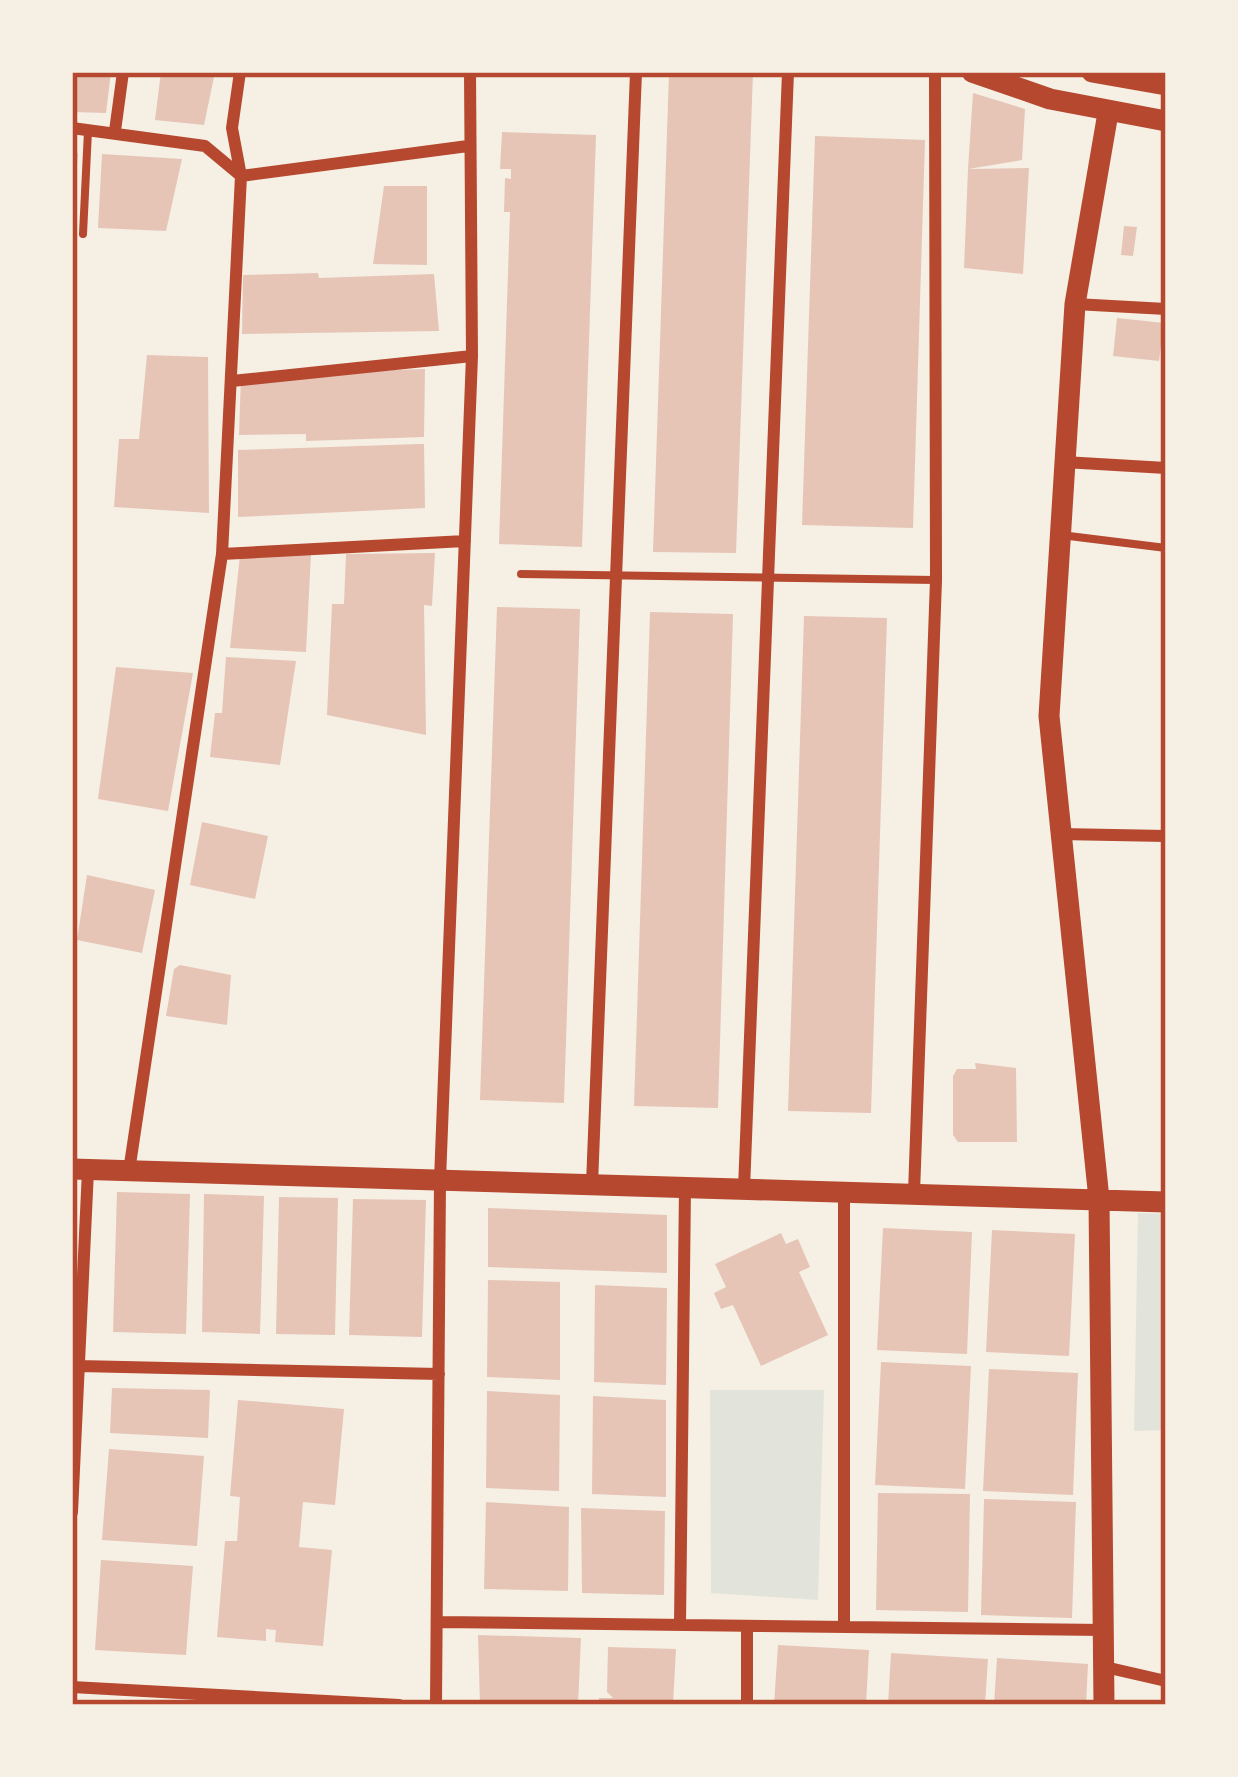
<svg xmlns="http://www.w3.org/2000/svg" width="1238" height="1777" font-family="Merriweather,serif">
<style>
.green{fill:#e2e4dc}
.building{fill:#e6c5b7}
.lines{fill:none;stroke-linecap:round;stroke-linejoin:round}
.service{stroke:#b5482f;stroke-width:8}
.minor{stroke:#b5482f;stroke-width:12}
.tertiary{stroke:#b5482f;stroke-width:21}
.secondary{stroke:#b5482f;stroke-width:21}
.neatline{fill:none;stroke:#b5482f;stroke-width:4.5}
</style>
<rect width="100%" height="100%" fill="#f6efe4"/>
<path class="green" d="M1138 1213 1166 1214V1430L1134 1431Z
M710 1390H824L818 1600 711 1593Z"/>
<path class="building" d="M72 72H111L106 113 72 112Z
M161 72H215L204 125 155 120Z
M669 72H753L736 553 653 552Z
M973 93 1025 109 1022 160 968 169Z
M502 132 596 135 582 547 499 544 510 212H504L505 178 511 179V169H500Z
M815 136 925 140 913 528 802 525Z
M72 152 78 153 75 191H72Z
M102 154 182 159 166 231 98 228Z
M1029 168 1023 274 964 268 968 169Z
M384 186H427V265L373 264Z
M1124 226 1137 227 1133 256 1121 255Z
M318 273 319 278 434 274 439 331 242 334 243 275Z
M1117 318 1164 323 1159 361 1113 356Z
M147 355 208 357 209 513 114 507 119 439H139Z
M425 369 424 437 306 441V434L239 435 241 375Z
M419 444H424L425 508 238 517V450Z
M435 553 432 606 424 605 426 735 327 715 332 604H344L346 554Z
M311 554 306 652 230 648 240 555Z
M497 607 580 609 564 1103 480 1100Z
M650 612 733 614 718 1108 634 1106Z
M804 616 887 618 871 1113 788 1111Z
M226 657 296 661 280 765 210 757 215 713H222Z
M116 667 193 673 168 811 98 799Z
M202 822 268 836 255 899 190 885Z
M87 875 155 890 142 953 77 940Z
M180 965 231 975 227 1025 166 1016 174 969Z
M975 1063 1016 1068 1017 1142H958L953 1135V1076L957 1069H976Z
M117 1192 190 1194 186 1334 113 1332Z
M204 1194 264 1196 260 1334 202 1332Z
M279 1197 338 1198 335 1335 276 1334Z
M353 1199 426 1200 422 1337 349 1335Z
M488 1208 667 1215V1273L488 1267Z
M883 1228 972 1232 967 1354 877 1350Z
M992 1230 1075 1234 1069 1356 986 1352Z
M781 1233 786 1244 798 1239 810 1267 799 1272 828 1335 761 1366 733 1305 721 1309 714 1293 726 1287 715 1264Z
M488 1280 560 1282V1380L487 1377Z
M595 1285 667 1288 666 1385 594 1382Z
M881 1362 971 1366 965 1489 875 1485Z
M989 1369 1078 1373 1073 1495 983 1491Z
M112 1388 210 1390 208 1438 110 1433Z
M487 1391 560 1395 559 1491 486 1488Z
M593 1396 666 1400V1497L592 1494Z
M238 1400 344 1409 335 1505 303 1502 299 1547 332 1550 323 1646 275 1642 276 1630 266 1629V1641L217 1637 225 1541H237L240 1497 230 1496Z
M109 1449 204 1456 197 1546 102 1540Z
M878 1493 970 1494 968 1612 876 1610Z
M984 1499 1076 1502 1072 1618 981 1615Z
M486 1502 569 1507 568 1591 484 1589Z
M581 1508 665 1511 664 1595 582 1593Z
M101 1560 193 1566 186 1655 95 1650Z
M478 1635 581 1638 578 1705H480Z
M778 1645 869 1650 866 1705H774Z
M608 1647 676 1649 673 1705H599V1698H613L607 1692Z
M891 1653 988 1659 985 1705H888Z
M997 1658 1088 1664 1086 1705H994Z"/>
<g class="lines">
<path class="service" d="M83 234 88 131
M1061 535 1166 548
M521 574 936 580"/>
<path class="minor" d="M72 128 205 146 241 176 468 146
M115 131 123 72
M1075 304 1166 309
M232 381 472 356
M1064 462 1166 468
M222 554 465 541
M1060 834 1166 836
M129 1171 222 554 241 176 232 128 240 72
M592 1184 636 72
M744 1189 788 72
M914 1193 936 580 935 72
M79 1366 439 1374
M72 1512 88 1170
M437 1622 1105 1630
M680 1625 685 1187
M844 1627V1192
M1105 1667 1166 1681
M72 1687 399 1705
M436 1705 440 1180 472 356 470 72
M747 1705V1626"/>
<path class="tertiary" d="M72 1169 1166 1202
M1104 1705 1099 1199 1049 716 1075 304 1108 113"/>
<path class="secondary" d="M972 72 1050 99 1166 121
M1092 72 1166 85"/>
</g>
<rect width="1238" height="1777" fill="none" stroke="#f6efe4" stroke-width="150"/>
<rect x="75" y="75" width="1088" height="1627" class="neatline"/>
</svg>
